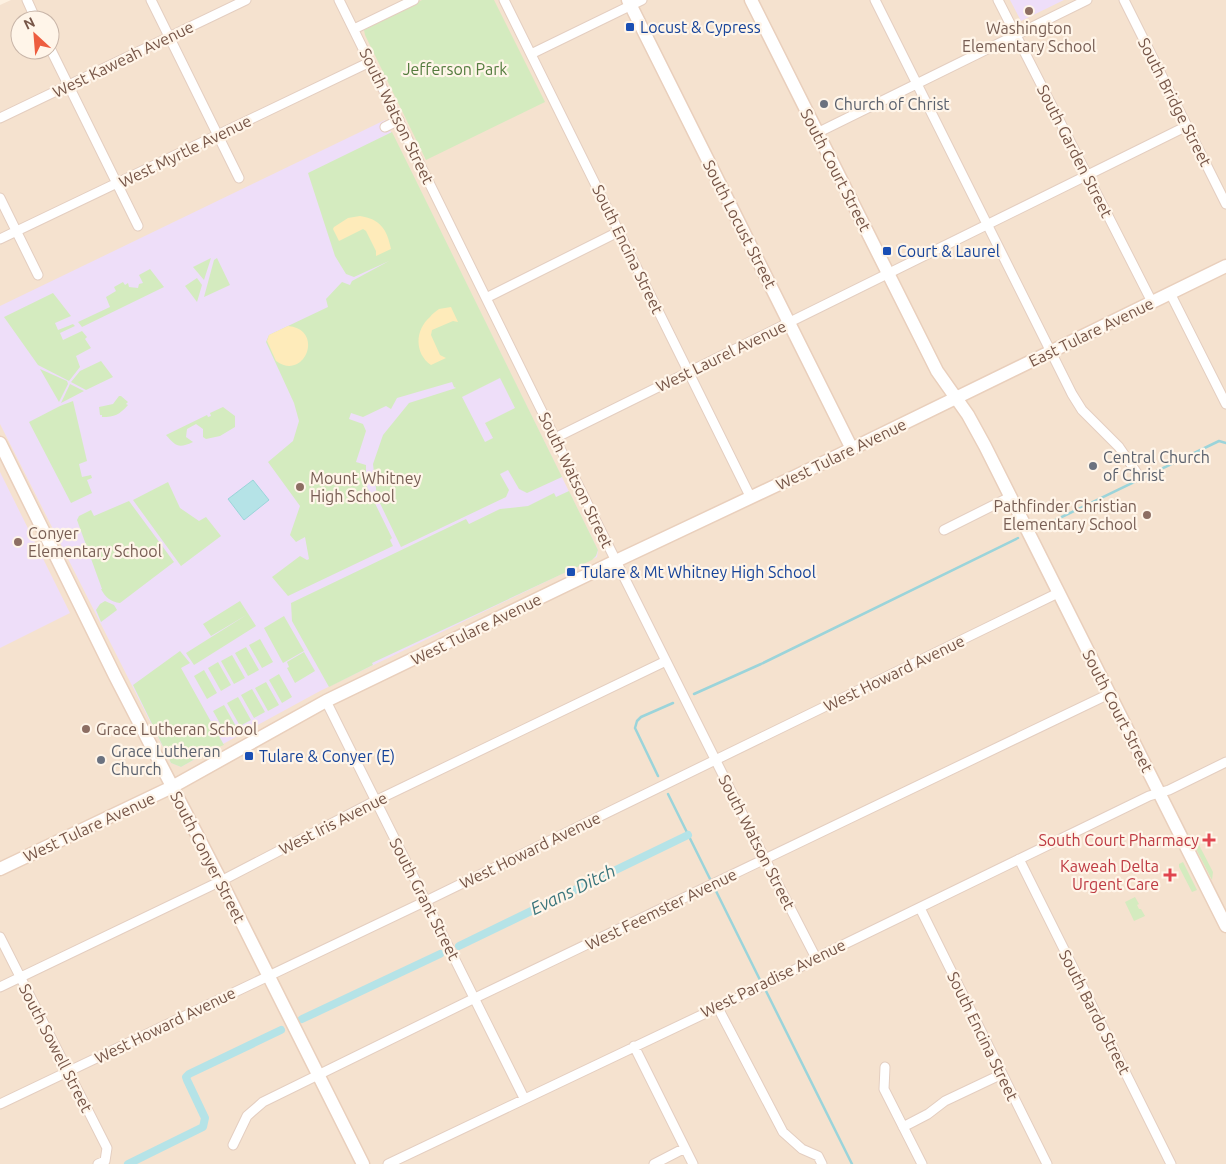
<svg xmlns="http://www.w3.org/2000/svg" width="1226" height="1164" font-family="Ubuntu,sans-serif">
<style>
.residential{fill:#f5e2cf;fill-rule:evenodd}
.education{fill:#eedef9}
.green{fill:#d4ebbf;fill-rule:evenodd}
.sand{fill:#feebba}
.water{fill:#b5e3e7;stroke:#9bd4da}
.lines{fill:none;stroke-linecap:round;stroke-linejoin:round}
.stream{stroke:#9bd4da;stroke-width:2.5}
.canal{stroke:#b5e3e7;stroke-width:8}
.street-casing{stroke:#e4cec0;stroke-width:11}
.secondary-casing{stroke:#e9cfbc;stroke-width:15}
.street{stroke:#fff;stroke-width:9}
.secondary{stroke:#fff;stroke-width:12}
.education-dot{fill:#8d6e63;stroke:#fff5e9;stroke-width:2}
.transit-dot{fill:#1a4fb4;stroke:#fff5e9;stroke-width:2}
.worship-dot{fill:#6b7280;stroke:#fff5e9;stroke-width:2}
.health-dot{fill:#e0444e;stroke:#fff5e9;stroke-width:2}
.labels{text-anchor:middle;stroke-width:4.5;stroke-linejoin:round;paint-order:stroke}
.transit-label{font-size:16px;fill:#164399;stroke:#fff5e9;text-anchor:start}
.education-label{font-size:16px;fill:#785e54;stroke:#fff5e9;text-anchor:start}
.street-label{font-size:16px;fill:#765547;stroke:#fff5e9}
.park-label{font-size:16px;fill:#547c3e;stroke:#fff5e9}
.worship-label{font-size:16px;fill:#5b616d;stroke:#fff5e9;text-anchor:start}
.health-label{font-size:16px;fill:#be3a42;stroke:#fff5e9;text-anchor:end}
.water-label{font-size:18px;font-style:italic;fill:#3a757c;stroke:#fff5e9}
</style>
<rect width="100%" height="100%" fill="#fdf1e1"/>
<path class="residential" d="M11 0H1226V1164H0V5ZM20 20H50V50H20Z"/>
<path class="education" d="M1010 0H1064L1021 21Z
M385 120 598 550 597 557 320 691 181 767 171 763 0 424V306Z
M0 472 70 613 0 648Z"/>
<path class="green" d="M422 0H494L545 102 426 160 365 35 364 30 368 27Z
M392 132 562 477 527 493 519 489 508 470 500 474 509 490 506 497 401 547 377 497 373 464 383 435 409 403 456 388 454 387 452 382 397 398 391 409 386 406 363 417 351 413 349 419 363 424 366 431 356 462 366 465V485L392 538 390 540 393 546 288 596 272 577 300 556 307 560 309 559 305 537 296 542 290 535 300 506 268 462 293 441 299 421 294 403 266 342 269 335 328 307 326 299 342 282 350 285 352 281 389 261 354 277 346 274 335 256 308 173ZM500 378 515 408 485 423 493 438 485 442 462 397Z
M211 258 204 280 193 267Z
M217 258 230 285 204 297 214 260Z
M150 269 164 287 82 327 78 322 110 307 106 297 116 291 114 287 123 282 125 285 128 283 129 287 138 288 139 284 143 283 139 275Z
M197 278 202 285 197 302 185 286Z
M53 293 71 316 55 323 58 330 73 324 75 326 60 333 63 340 82 331 87 337 85 339 91 348 76 356 80 367 69 381 38 365 4 317Z
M101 361 113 377 86 390 71 382 80 371Z
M40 369 67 381 68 384 59 402Z
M70 384 84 391 61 403Z
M119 396H121L128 402 126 404 128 405C119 415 115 417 102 417V415H100L99 407 113 404Z
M73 401 87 461 79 464 82 477 91 475 92 478 87 480 92 493 71 503 29 422 60 406Z
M223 407 235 416V427L220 436 206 439 203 437V429L196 424 187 429 186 437 193 442C178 449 176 446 166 435L207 415 208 417 211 416 210 413Z
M168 482 180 508 199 521 206 517 221 536 181 566 133 500Z
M569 491 598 550 596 556 592 560 372 663 373 665 329 687 292 621 291 603 466 519 469 524 500 509 528 506 554 493 556 497Z
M129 501 174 562 120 603C111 602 105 597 101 589H102L77 520 79 516 91 510 94 516Z
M105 601 114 605 117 610 101 622 96 610 100 604Z
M240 601 256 626 194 665 186 653 248 614 211 636 203 624Z
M284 616 304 651 283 663 264 628Z
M260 639 273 662 262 668 249 645Z
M246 647 259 670 248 676 235 653Z
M180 651 190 663 181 668 224 745 213 749 181 767 171 763 133 685Z
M304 652 315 671 295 683 287 668 289 667 287 662Z
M232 655 245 678 234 684 221 661Z
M218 662 231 685 221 691 208 668Z
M204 670 217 693 207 699 194 676Z
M279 674 292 697 282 703 269 680Z
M266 682 279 705 268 711 255 688Z
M252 689 265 712 254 718 241 695Z
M238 697 251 720 240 726 227 703Z
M224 705 237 728 226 734 213 711Z
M1188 833 1198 843 1213 872 1212 880Z
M1183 862 1197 890 1192 892 1179 867V864Z
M1135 897 1139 904 1137 905 1139 909H1141L1145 916 1134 921 1125 902Z"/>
<path class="sand" d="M360 216C380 219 387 229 391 249L376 256V251L366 231 363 229 339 241 333 229 334 227 348 218Z
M451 307 458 322 453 321 432 330 431 335 440 355 446 358 431 365C414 353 415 330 430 317 432 314 436 311 439 309 443 308 447 308 451 307Z
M288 326C325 329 305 382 276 361L267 341 269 335Z"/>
<path class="water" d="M253 480 269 500 244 520 228 499Z"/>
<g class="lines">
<path class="stream" d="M1039 528 1219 441 1226 443
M694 694 761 664 1018 538
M658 776 635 728 637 721 641 717 673 703
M668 794 762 984
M765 989 852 1164"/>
<path class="canal" d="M459 946 688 835
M302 1019 440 954
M128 1164 203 1127 205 1118 187 1080 186 1077 189 1074 281 1030"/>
<defs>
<path id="street" d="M27 0 36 20
M151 0 239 178
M339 0 595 519 765 859 816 958
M504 0 751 498
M875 0 1072 394 1082 410 1119 447 1139 476
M998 0 1152 302
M1124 0 1226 204
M354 29 414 0
M50 48 138 226
M531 54 642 0
M0 118 246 0
M385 127 399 120
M817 133 1087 0
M0 198 38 275
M0 239 370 62
M1170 293 1226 404
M486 298 620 231
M555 438 1187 126
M944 530 1010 497
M326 701 524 1098
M1019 859 1171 1164
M920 908 1047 1164
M0 937 107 1148 105 1161 98 1164
M0 987 221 881 375 801 666 661
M717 1006 783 1132 802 1149 818 1156 822 1164
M634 1046 693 1164
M885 1067 884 1089 922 1164
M0 1104 426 901 1058 593
M903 1127 928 1114 945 1101 1002 1074
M233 1145 247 1116 263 1102 475 998 1109 694
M388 1164 769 983 802 966 816 958 1149 796 1169 790 1226 762
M654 1164 685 1148"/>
<path id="secondary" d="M628 0 852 449
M751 0 937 371 968 415 985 446 1226 926
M0 443 115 676 221 881 363 1164
M0 869 172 787 326 701 616 561 794 477 1226 266"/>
</defs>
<use href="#street" class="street-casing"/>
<use href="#secondary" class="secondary-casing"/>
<use href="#street" class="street"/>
<use href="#secondary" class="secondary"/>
</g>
<g class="education-dot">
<circle cx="1029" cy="11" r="5"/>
<circle cx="300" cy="487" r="5"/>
<circle cx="1147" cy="515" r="5"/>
<circle cx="18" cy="542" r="5"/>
<circle cx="86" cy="729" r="5"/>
</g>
<g class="transit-dot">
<rect x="625" y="22" width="10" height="10" rx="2.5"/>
<rect x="882" y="246" width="10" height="10" rx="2.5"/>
<rect x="566" y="567" width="10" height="10" rx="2.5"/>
<rect x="244" y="751" width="10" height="10" rx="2.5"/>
</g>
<g class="worship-dot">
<circle cx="824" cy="104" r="5"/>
<circle cx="1093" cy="466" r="5"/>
<circle cx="101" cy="760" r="5"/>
</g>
<g class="health-dot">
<path d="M1206.5 832.5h5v5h5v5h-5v5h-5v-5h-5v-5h5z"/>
<path d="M1167.5 867.5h5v5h5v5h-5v5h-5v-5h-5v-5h5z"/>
</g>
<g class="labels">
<g class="transit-label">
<text x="640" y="33">Locust &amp; Cypress</text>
<text x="897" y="257">Court &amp; Laurel</text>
<text x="581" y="578">Tulare &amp; Mt Whitney High School</text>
<text x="259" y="762">Tulare &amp; Conyer (E)</text>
</g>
<g class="education-label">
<text x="1029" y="34" text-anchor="middle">Washington<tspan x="1029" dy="18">Elementary School</tspan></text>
<text x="310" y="484">Mount Whitney<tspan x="310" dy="18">High School</tspan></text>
<text x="1137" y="512" text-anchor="end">Pathfinder Christian<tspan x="1137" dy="18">Elementary School</tspan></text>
<text x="28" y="539">Conyer<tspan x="28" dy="18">Elementary School</tspan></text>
<text x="96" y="735">Grace Lutheran School</text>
</g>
<g class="street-label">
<text transform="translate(123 59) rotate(-26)" y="6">West Kaweah Avenue</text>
<text transform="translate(1175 102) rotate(63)" y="6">South Bridge Street</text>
<text transform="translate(397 116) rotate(64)" y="6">South Watson Street</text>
<text transform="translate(185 151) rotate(-26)" y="6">West Myrtle Avenue</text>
<text transform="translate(1075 151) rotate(63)" y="6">South Garden Street</text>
<text transform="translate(836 170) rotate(63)" y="6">South Court Street</text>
<text transform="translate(740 224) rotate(63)" y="6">South Locust Street</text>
<text transform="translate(628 249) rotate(64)" y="6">South Encina Street</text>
<text transform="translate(1091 332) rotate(-26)" y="6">East Tulare Avenue</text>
<text transform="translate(721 356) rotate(-26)" y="6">West Laurel Avenue</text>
<text transform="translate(841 454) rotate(-26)" y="6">West Tulare Avenue</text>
<text transform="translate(576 480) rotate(64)" y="6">South Watson Street</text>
<text transform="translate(476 629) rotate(-26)" y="6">West Tulare Avenue</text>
<text transform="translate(894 673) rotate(-26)" y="6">West Howard Avenue</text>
<text transform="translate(1118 711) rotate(63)" y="6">South Court Street</text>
<text transform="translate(333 823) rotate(-27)" y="6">West Iris Avenue</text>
<text transform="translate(89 827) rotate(-25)" y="6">West Tulare Avenue</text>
<text transform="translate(757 842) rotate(63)" y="6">South Watson Street</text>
<text transform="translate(530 850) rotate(-26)" y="6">West Howard Avenue</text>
<text transform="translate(208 857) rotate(63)" y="6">South Conyer Street</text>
<text transform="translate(425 899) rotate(63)" y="6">South Grant Street</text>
<text transform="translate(661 909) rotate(-26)" y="6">West Feemster Avenue</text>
<text transform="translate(773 978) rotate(-26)" y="6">West Paradise Avenue</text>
<text transform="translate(1095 1012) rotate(63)" y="6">South Bardo Street</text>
<text transform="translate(165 1025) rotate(-26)" y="6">West Howard Avenue</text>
<text transform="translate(983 1036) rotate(64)" y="6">South Encina Street</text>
<text transform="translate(56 1048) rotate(63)" y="6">South Sowell Street</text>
</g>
<g class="park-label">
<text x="455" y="75">Jefferson Park</text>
</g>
<g class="worship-label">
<text x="834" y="110">Church of Christ</text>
<text x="1103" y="463">Central Church<tspan x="1103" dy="18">of Christ</tspan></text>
<text x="111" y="757">Grace Lutheran<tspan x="111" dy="18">Church</tspan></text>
</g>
<g class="health-label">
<text x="1199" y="846">South Court Pharmacy</text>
<text x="1159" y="872">Kaweah Delta<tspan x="1159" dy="18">Urgent Care</tspan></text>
</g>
<g class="water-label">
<text transform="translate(573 890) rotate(-26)" y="6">Evans Ditch</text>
</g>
</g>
<g transform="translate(35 35) rotate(334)"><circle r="24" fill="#fff5e9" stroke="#c8b5a8"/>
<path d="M0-4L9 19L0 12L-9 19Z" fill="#ed5d40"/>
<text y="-8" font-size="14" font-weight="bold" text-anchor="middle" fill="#765547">N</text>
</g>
</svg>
